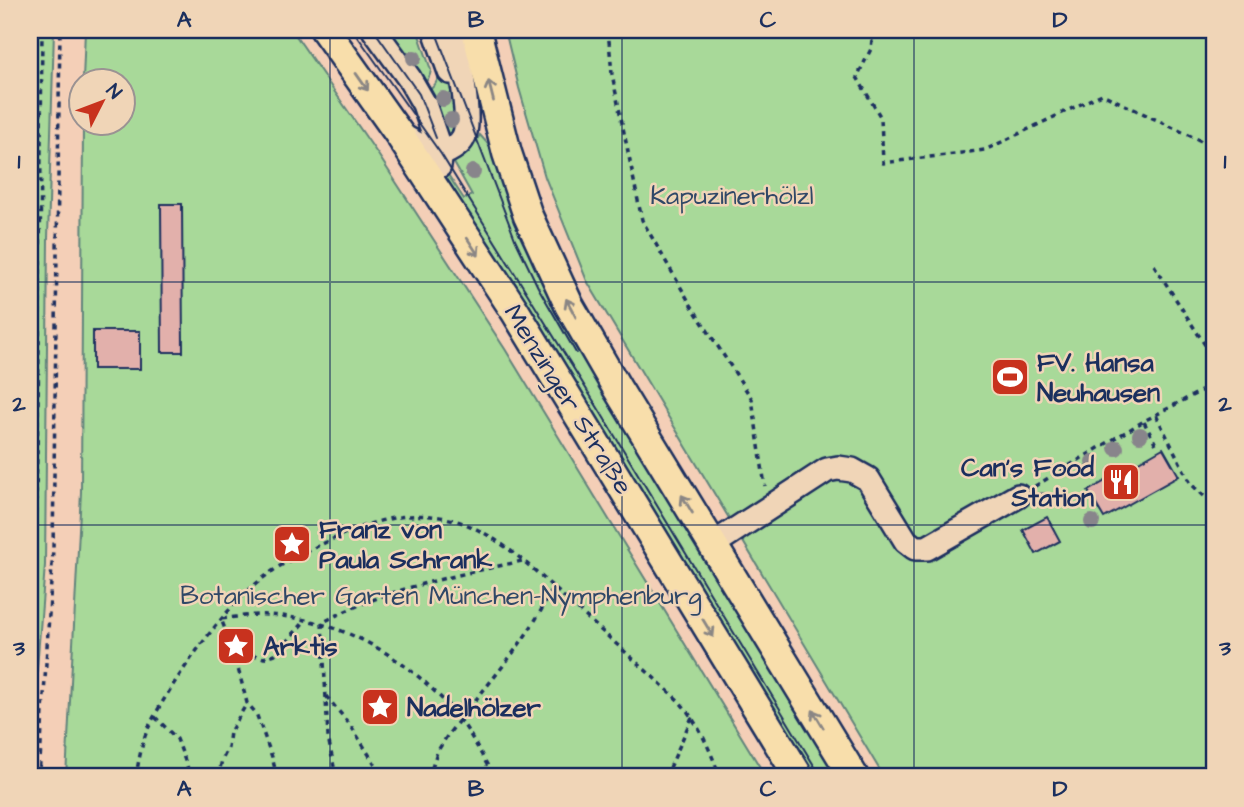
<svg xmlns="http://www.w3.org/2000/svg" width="1244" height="807" font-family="'Architects Daughter',sans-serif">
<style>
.green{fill:#a8d999;stroke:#62847c;stroke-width:2}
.building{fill:#e2b0ab;stroke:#1b2f5e;stroke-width:2}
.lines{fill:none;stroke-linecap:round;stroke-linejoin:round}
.minor-casing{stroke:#1b2f5e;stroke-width:28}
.major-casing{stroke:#1b2f5e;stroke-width:33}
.path{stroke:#1b2f5e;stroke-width:3.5;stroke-dasharray:5 5;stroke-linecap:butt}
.minor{stroke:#f0d5b7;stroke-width:23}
.major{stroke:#f8deab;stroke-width:28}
.tram{stroke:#1b2f5e;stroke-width:2}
.tree{fill:#88858b}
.oneway{stroke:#8a8684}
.grid{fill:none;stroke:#1b2f5e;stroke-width:2;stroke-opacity:0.55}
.labels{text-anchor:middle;stroke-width:5;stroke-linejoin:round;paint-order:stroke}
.park-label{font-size:26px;fill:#304867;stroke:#f0d5b7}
.poi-label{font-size:26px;font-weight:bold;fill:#1b2f5e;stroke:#f0d5b7;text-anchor:start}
.street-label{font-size:26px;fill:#1b2f5e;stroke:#f0d5b7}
.neatline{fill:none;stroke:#1b2f5e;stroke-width:2.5}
.grid-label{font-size:23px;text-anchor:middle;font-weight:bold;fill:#1b2f5e}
</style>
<rect width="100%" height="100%" fill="#f4cfb7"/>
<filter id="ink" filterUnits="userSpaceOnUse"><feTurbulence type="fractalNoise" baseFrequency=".0143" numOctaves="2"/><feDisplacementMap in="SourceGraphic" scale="14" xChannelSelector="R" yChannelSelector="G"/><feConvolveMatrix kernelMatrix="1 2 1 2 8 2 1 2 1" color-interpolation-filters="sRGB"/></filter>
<g filter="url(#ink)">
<path class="green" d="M30 30H54L48 238 45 565 30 759Z
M85 30H292L379 156 505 349 766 777H66L81 492 83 123 122 122V80H83Z
M381 30H425L420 32 419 35 431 70C430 78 427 81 421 86Z
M505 30H1214V777H884L587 281 545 177 519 88Z
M434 41C440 61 459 103 455 124 454 130 449 133 444 136L426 93C447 78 438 63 434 41Z
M480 135 488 144 840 777H811L443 180V167L464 199 472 195 453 161C465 154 472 148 480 135Z"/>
<path class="building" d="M161 204H182L183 352H162Z
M93 331H140V369H93Z
M1163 448 1179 476 1104 518 1088 491Z
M1047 517 1060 541 1036 554 1023 530Z"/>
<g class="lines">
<defs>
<path id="minor" d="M374 30 409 78 424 104 441 154 439 166
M435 30 450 72
M399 134 424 148 441 154C449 151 459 146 463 138 473 122 457 51 454 30
M712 545 827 470 838 468 852 470 868 479 906 541 915 548H927L1018 496"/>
<path id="major" d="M325 30 399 134 515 311 799 777
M476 30 507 153 528 216 569 305 617 388 854 777"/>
</defs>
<use href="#minor" class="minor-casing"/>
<use href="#major" class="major-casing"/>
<path class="path" d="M608 30 612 74 642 220 691 305 752 399 765 486
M873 30 871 49 857 77 881 118 883 163 985 150 1102 94 1214 147
M1154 265 1214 359
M1156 415 1191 484 1204 496 1214 500
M1144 422 1158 448
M1035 486 1144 421 1203 390 1214 381
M233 649 264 658 275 654 306 620
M30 654C40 446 40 238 42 30
M326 696 351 726 383 777
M155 717 177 739 191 777
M190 775 204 771 211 777
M39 777 53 549 60 30
M136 777C138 763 141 749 145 736 152 718 163 701 173 685 201 643 232 599 274 570 293 557 314 548 335 538 375 519 419 507 463 523 506 540 539 575 573 605 608 637 644 668 679 701 699 724 710 749 720 777
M182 777 186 769
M218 777 222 760 228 748 230 732 247 703
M277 777 272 757 256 713 247 703 233 649 221 619C237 617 254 614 269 615 343 619 412 660 458 717 472 735 483 758 494 777
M336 777 328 737 322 623C383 589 454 576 522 561
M429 777 437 752 447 736C484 687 527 644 553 587
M666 777 692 717"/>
<use href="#minor" class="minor"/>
<use href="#major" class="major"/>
<path class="tram" d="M353 30 441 154 598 408 821 777
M374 30 419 94 436 138
M435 30 515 239 538 287 576 353"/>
</g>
<g class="tree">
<circle cx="414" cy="58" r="8"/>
<circle cx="443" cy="99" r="8"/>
<circle cx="451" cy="120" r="8"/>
<circle cx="473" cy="172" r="8"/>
<circle cx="1140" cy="435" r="8"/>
<circle cx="1116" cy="448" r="8"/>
<circle cx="1093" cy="462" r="8"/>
<circle cx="1042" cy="500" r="8"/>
<circle cx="1092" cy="522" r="8"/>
</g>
<defs><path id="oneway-shaft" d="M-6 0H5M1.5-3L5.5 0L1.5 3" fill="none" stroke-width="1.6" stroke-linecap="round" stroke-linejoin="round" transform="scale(1.75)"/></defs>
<g class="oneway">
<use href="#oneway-shaft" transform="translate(362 82) rotate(55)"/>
<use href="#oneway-shaft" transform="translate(491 91) rotate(-104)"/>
<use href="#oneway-shaft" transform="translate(473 247) rotate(57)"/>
<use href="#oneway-shaft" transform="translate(571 308) rotate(-118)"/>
<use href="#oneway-shaft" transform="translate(687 504) rotate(-121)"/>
<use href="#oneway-shaft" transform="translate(708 628) rotate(59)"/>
<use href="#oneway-shaft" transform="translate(818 719) rotate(-121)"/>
</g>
</g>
<path class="grid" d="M330 30V777M622 30V777M914 30V777M30 282H1214M30 525H1214"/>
<defs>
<symbol id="stadium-square" viewBox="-11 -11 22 22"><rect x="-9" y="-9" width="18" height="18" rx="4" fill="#c8321e" stroke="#f0d5b7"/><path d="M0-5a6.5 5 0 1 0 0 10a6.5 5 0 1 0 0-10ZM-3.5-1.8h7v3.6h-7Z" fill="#fff"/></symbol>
<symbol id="restaurant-square" viewBox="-11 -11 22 22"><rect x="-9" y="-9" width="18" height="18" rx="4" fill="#c8321e" stroke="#f0d5b7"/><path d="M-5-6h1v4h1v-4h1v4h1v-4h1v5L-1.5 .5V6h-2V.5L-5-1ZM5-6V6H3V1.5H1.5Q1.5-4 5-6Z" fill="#fff"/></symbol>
<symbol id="sight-square" viewBox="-11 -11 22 22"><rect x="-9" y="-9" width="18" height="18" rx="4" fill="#c8321e" stroke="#f0d5b7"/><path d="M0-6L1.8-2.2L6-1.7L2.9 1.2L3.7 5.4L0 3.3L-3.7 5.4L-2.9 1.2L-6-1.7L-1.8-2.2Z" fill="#fff"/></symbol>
</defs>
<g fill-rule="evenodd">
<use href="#stadium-square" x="988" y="355" width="44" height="44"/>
<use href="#restaurant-square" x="1099" y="460" width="44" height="44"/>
<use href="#sight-square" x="270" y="522" width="44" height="44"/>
<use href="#sight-square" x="214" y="624" width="44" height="44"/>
<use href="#sight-square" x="358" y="685" width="44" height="44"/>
</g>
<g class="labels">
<g class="park-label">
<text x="732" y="204">Kapuzinerhölzl</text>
<text x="441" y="604">Botanischer Garten München-Nymphenburg</text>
</g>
<g class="poi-label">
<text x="1037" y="371">FV. Hansa<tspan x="1037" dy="30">Neuhausen</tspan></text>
<text x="1094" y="476" text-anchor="end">Can's Food<tspan x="1094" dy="30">Station</tspan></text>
<text x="319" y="538">Franz von<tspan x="319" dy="30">Paula Schrank</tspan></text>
<text x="263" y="655">Arktis</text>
<text x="407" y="716">Nadelhölzer</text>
</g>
<g class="street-label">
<text transform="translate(569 399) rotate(58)" y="9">Menzinger Straße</text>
</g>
</g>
<rect width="1244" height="807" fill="none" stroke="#f0d5b7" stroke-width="77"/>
<g transform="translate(102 102) rotate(48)"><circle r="33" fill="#f0d5b7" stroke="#9b9393" stroke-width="2"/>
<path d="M0-5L12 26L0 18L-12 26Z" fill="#c8321e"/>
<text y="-10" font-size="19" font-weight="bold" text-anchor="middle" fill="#1b2f5e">N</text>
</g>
<rect x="38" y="38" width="1168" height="730" class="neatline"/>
<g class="grid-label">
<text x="184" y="27">A</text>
<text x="476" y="27">B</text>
<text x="768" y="27">C</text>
<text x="1060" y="27">D</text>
<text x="19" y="168">1</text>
<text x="1225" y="168">1</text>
<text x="19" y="411">2</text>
<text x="1225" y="411">2</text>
<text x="19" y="655">3</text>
<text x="1225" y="655">3</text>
<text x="184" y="796">A</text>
<text x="476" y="796">B</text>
<text x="768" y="796">C</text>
<text x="1060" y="796">D</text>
</g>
</svg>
